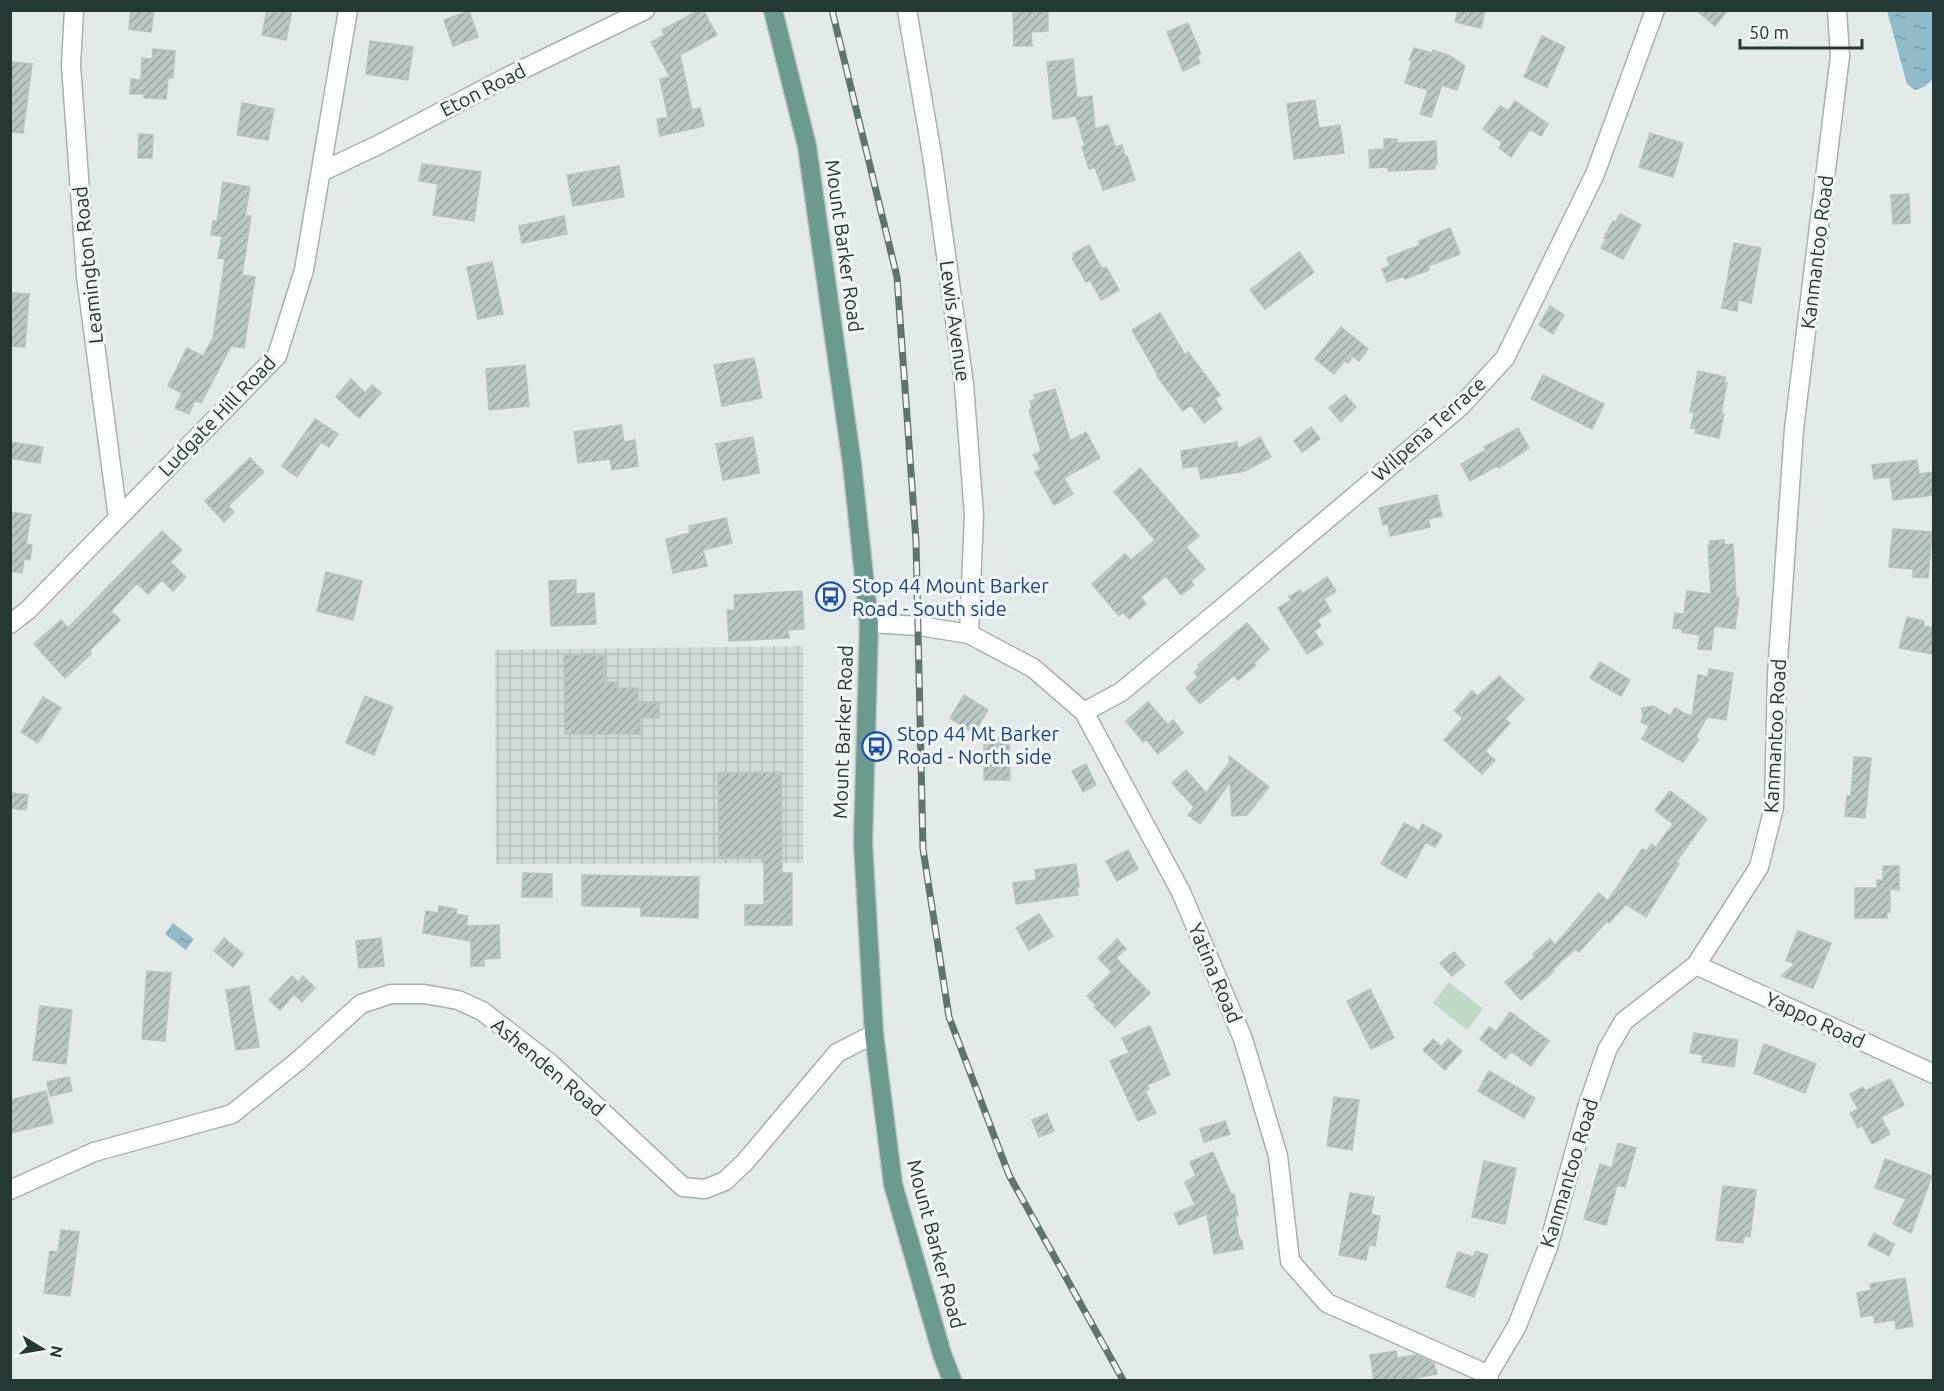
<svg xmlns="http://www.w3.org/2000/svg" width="1944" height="1391" font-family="Ubuntu,sans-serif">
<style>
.industrial{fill:url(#industrial-grid)}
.park{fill:#bdd9c6}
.water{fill:url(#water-ripples)}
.building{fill:url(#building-hatch);stroke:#b5c3be;stroke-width:1.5}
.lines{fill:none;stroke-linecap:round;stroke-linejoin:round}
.minor-casing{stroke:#a5b1ae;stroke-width:21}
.major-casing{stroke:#bdc4c2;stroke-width:21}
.minor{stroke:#fff;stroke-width:18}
.major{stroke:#6b9a91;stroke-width:18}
.rail-casing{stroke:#5e7470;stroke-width:7}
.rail{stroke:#f2f7f5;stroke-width:4.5;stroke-dasharray:14;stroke-linecap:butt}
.labels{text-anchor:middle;stroke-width:6;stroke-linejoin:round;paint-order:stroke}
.street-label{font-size:20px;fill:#243935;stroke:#f2f7f5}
.transit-label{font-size:20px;fill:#164399;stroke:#f2f7f5;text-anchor:start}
</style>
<defs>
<pattern id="industrial-grid" width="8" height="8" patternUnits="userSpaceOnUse" patternTransform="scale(1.5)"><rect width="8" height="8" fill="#d0dad6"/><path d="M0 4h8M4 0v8" fill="none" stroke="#b2bcb8"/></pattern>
<pattern id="water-ripples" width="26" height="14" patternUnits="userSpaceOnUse" patternTransform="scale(1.5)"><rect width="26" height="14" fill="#90bcc9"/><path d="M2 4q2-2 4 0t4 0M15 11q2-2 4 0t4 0" fill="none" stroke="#759aa4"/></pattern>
<pattern id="building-hatch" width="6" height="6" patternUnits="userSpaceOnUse" patternTransform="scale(1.5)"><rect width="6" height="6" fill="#bac7c3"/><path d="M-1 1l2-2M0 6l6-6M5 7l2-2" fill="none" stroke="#97a39f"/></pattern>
</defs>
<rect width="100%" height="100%" fill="#e2eae7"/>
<path class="industrial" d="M803 646V863L496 864 495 650Z"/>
<path class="park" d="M1449 982 1483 1009 1467 1030 1433 1003Z"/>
<path class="water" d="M1887 11H1933V79L1924 87 1915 90 1907 84Z
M173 923 194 939 186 950 165 934Z"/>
<path class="building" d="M131 10H154L151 32 129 29Z
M267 10H292L286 40 262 35Z
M699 10H703L717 35 680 55 692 110 700 108 704 126 660 136 657 119 668 117 660 79 670 77 651 42 665 35 662 30Z
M1013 10H1048V31L1031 32 1032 46H1014Z
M1458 10H1485L1481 28 1455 22Z
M1696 10H1728L1715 26Z
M469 11 478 37 453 46 444 20Z
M1188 23 1201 54 1197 56 1200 63 1183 71 1167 32Z
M1542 36 1565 47 1547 87 1524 77Z
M370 41 413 47 408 80 366 74Z
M1414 48 1432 53 1433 50 1450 56 1465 66 1457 90 1442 85 1431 117 1420 114 1428 90 1405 83 1412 61 1409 60Z
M153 49 175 51 173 78H168L166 99 144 98V94H130L131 79 141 80 142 58 152 59Z
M1073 59 1077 98 1092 96 1095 129 1108 125 1115 147 1122 145 1125 157 1127 156 1135 180 1103 190 1095 167 1089 169 1082 147 1085 146 1076 116 1053 119 1047 62Z
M10 62 32 64 23 133 10 132Z
M1315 100 1319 128 1340 125 1344 153 1294 159 1287 104Z
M1515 101 1548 124 1541 136 1530 129 1511 157 1499 148 1502 143 1483 129 1500 106 1508 111Z
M242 103 274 109 268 140 237 135Z
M1650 133 1683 143 1673 177 1639 167Z
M139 134 153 135 152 158H138Z
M1384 139H1397V143L1436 141 1437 164 1435 165V169L1388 171V167L1370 168 1369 150 1384 149Z
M422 164 481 172 474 221 433 215 438 184 419 181Z
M619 166 624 197 573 206 567 175Z
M223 182 250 187 245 216H251L242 275 255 277 244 348 231 346 201 403 195 400 189 414 175 408 182 393 168 386 187 348 203 356 213 338 225 259 218 258 222 236 211 235 213 221 217 222Z
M1909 194 1910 223 1893 224 1891 195Z
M1620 214 1641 225 1623 259 1601 248 1606 239 1604 238 1613 221 1616 222Z
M564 216 567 234 522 243 519 226Z
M1450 228 1460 254 1428 266 1429 270 1405 279 1404 276 1387 282 1382 269 1390 266 1387 258 1420 245 1419 241Z
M1734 243 1761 248 1751 303 1738 300 1737 311 1722 308Z
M1089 245 1102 269 1106 267 1119 290 1101 300 1090 280 1086 282 1072 258 1075 257 1073 254Z
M1299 252 1314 272 1265 309 1250 290Z
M492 262 503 314 478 319 467 267Z
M10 293 29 294 25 347 10 346Z
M1550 306 1564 315 1553 334 1539 325Z
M1160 313 1185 355 1188 352 1220 395 1215 399 1222 409 1204 423 1191 405 1183 411 1157 376 1158 375 1132 330Z
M1341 327 1368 349 1359 361 1353 356 1348 363 1345 360 1334 374 1315 359Z
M754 358 762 398 722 406 714 365Z
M525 365 529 406 489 410 486 369Z
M1698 371 1725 377 1724 382 1727 383 1721 413 1724 414 1719 438 1695 433 1696 429 1691 428 1694 412H1690Z
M1543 375 1604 404 1592 429 1531 399Z
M351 379 365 393 372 385 381 393 359 418 336 397Z
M1055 389 1070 441 1086 432 1100 458 1064 478 1073 494 1054 505 1035 472 1041 469 1033 455 1041 451 1029 410 1032 408 1030 401 1036 399 1034 395Z
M1345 395 1356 407 1341 422 1329 408Z
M315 419 338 434 329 447 321 442 297 477 282 466Z
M621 425 624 442 635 440 638 466 612 470 610 459 578 463 574 432Z
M1311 427 1320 439 1302 452 1294 441Z
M1518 428 1529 448 1499 468 1497 466 1470 481 1461 464 1486 450 1484 447Z
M753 437 759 473 723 480 716 444Z
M1260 437 1271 457 1245 471 1201 479 1198 466 1183 468 1181 451 1237 442 1238 449Z
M10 442 43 447 40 463 10 458Z
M250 458 264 472 228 506 234 512 224 522 205 501Z
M1917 460 1919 474 1932 472 1934 495 1893 500 1890 477 1874 479 1872 465Z
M1140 468 1199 536 1186 547 1205 569 1191 581 1194 585 1181 595 1166 576 1141 597 1146 604 1129 619 1123 612 1119 616 1092 584 1125 554 1131 560 1155 540 1114 492Z
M1437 495 1442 516 1428 519 1430 527 1390 536 1388 524 1383 525 1379 508Z
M10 512 31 515 26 544 32 545 30 560 24 559 22 573 10 571Z
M726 518 732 543 703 550 707 566 673 573 666 539 690 533 689 526Z
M1893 529 1932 532 1928 578 1913 577V569L1889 567Z
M162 531 182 550 170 562 186 577 173 591 162 580 148 594 137 583 111 611 120 620 89 651 91 654 65 678 34 644 61 620 68 628Z
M1724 540 1725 545 1733 544 1736 597 1739 598 1735 629 1714 626 1711 650 1698 649 1700 635 1682 632V629L1673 628 1675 613 1684 614 1687 591 1711 594 1708 545H1710V541Z
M326 572 362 581 353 620 317 611Z
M1327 577 1336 591 1324 599 1331 611 1317 620 1321 626 1314 631 1323 644 1307 654 1278 608 1291 600 1289 597 1300 590 1302 594Z
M576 580V594L594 593 596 624 551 626 549 581Z
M802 591 804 629 788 630 789 638 729 641 727 610H735L734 595Z
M1907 617 1924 621 1923 626 1934 628V654L1899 648Z
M1247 623 1269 649 1254 663 1256 665 1238 680 1234 675 1200 704 1186 688 1198 677 1194 672 1200 667 1198 665Z
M564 655H604V682H617V688H638V703H659V718H640V734H565Z
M1600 662 1630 680 1621 696 1590 678Z
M1709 669 1733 673 1726 720 1707 717 1696 737 1699 739 1683 762 1642 739 1649 726 1641 722 1643 716 1642 708 1653 706 1670 716 1675 708 1692 717 1698 675 1708 677Z
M1499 676 1524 699 1505 719 1510 723 1485 751 1495 760 1482 774 1444 740 1463 718 1454 711 1472 691 1478 696Z
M964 695 988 710 974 733 950 718Z
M365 696 393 707 374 755 346 743Z
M43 697 61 708 38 743 21 732Z
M1148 702 1168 725 1173 720 1183 733 1158 754 1146 739 1143 742 1126 721Z
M1009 737 1010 780H984V738Z
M1229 756 1269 787 1247 815 1232 816 1230 782 1200 824 1188 815 1194 807 1172 783 1186 770 1206 793 1230 762Z
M1854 757 1871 758 1865 818 1845 816 1847 796H1851Z
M1086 764 1096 785 1083 792 1072 771Z
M781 772 782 873H792V925H745V905H764V857L719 858 718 773Z
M1670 791 1707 819 1676 862 1679 864 1646 917 1626 904 1609 923 1607 921 1579 952 1575 949 1553 969 1554 971 1521 1000 1505 982 1535 957 1533 954 1550 939 1555 945 1599 893 1608 901 1642 849 1647 851 1651 844 1656 847 1673 824 1655 810Z
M10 793 28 795 26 810 10 808Z
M1404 823 1419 831 1422 824 1442 835 1435 847 1426 842 1406 878 1381 864Z
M1128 850 1138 869 1117 881 1106 861Z
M1076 864 1079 887H1076L1078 895 1016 904 1013 883 1036 880 1035 870Z
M1883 866H1899V890L1890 889V912H1887V918H1855V888H1877V880H1883Z
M523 873 552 874V897H522Z
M582 875 699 877 698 918 641 916V907L582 906Z
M439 906 457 909 456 914 468 916 466 926 499 925 500 958 484 959V966H471V941L423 933 426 911 438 913Z
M1039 914 1053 936 1029 950 1016 928Z
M1798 931 1831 943 1813 988 1781 976 1795 964 1786 960Z
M224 938 243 954 233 967 214 951Z
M381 938 384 966 359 968 356 941Z
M1117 939 1126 949 1116 958 1150 993 1115 1027 1094 1007 1096 1005 1087 996 1112 972 1098 958Z
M1454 952 1465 965 1452 976 1440 963Z
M147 971 171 973 165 1041 142 1039Z
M292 976 298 982 303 976 315 988 302 1002 294 994 280 1010 269 1000Z
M249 986 259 1047 236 1050 226 990Z
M1370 989 1394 1038 1371 1049 1347 1001Z
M40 1006 72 1010 66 1064 33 1060Z
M1510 1012 1549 1041 1531 1066 1511 1051 1505 1059 1480 1039 1489 1027 1496 1032Z
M1150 1026 1170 1075 1147 1085 1149 1089 1145 1091 1156 1113 1138 1121 1110 1061 1129 1053 1122 1038Z
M1694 1033 1738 1040 1734 1067 1702 1062 1703 1055 1690 1053Z
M1433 1039 1441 1047 1448 1039 1462 1051 1445 1070 1423 1050Z
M1764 1044 1816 1064 1805 1093 1754 1073Z
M1489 1071 1535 1098 1524 1118 1478 1091Z
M69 1077 72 1091 50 1096 47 1082Z
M1890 1079 1904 1105 1881 1117 1890 1134 1872 1144 1862 1125 1858 1128 1850 1113 1858 1109 1850 1094 1863 1087 1865 1091Z
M46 1091 53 1123 10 1133V1100Z
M1334 1097 1359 1100 1352 1150 1327 1146Z
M1047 1114 1054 1131 1039 1137 1032 1120Z
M1225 1121 1230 1134 1204 1142 1200 1129Z
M1618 1143 1636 1148 1625 1187 1617 1185 1606 1225 1584 1219 1600 1164 1612 1168Z
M1213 1152 1231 1194H1234L1238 1216H1235L1239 1238 1242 1241 1243 1249 1214 1254 1207 1214 1179 1225 1174 1214 1195 1205 1185 1182 1196 1176 1190 1162Z
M1885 1159 1932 1176 1911 1233 1893 1224 1906 1199 1875 1188Z
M1484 1161 1516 1168 1505 1224 1472 1217Z
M1723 1186 1756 1190 1750 1237 1744 1236 1743 1243 1716 1240Z
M1350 1193 1374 1197 1371 1214 1380 1216 1375 1246 1369 1245 1366 1260 1339 1255Z
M61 1230 79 1232 70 1296 44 1293 50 1251 58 1252Z
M1874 1233 1894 1244 1889 1256 1868 1245Z
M1476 1251 1488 1255 1474 1297 1446 1287 1458 1252 1473 1257Z
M1905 1278 1913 1326 1896 1329 1895 1320 1875 1323 1873 1315 1861 1317 1857 1293 1871 1290 1870 1284Z
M1396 1351 1397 1358 1416 1355 1434 1363 1437 1374 1416 1378 1417 1380H1374L1370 1355Z"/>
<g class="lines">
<defs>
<path id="minor" d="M74 10 71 65 86 276 118 518
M907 10 932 155 964 384 974 515 969 634
M321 172 378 145 507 77 645 10
M869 623 919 626 969 634 1033 668 1084 712 1181 892 1243 1039 1278 1156 1290 1261 1327 1303 1489 1375
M10 624 28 610 277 356 304 270 348 10
M1084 712 1121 692 1221 609 1461 406 1505 358 1595 174 1655 10
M1696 965 1934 1074
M10 1190 94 1152 232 1114 298 1061 361 1004 391 994H424L458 1000 482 1011 551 1064 683 1187 705 1189 725 1181 745 1162 837 1053 874 1034
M1485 1380 1517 1326 1548 1247 1586 1111 1607 1050 1624 1021 1696 965 1759 867 1774 807 1777 675 1794 429 1840 56 1837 10"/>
<path id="major" d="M773 10 807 146 852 464 869 623 863 843 874 1034 893 1184 942 1354 952 1380"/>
</defs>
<use href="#minor" class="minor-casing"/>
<use href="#major" class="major-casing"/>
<use href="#minor" class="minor"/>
<use href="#major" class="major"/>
<defs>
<path id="rail" d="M832 10 897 277 916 541 923 849 949 1017 1009 1175 1123 1380"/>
</defs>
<use href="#rail" class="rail-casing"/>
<use href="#rail" class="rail"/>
</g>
<defs>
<symbol id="bus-ring" viewBox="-11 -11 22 22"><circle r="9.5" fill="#f2f7f5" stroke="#1a4fb4" stroke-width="1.5"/><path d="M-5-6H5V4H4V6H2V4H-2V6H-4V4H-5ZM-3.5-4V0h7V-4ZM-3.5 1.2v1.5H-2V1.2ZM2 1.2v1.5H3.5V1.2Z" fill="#1a4fb4"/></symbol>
</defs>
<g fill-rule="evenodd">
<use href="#bus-ring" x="814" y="580" width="33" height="33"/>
<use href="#bus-ring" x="860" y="730" width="33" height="33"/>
</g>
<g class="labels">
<g class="street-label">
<text transform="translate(483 90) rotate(-27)" y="7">Eton Road</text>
<text transform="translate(844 246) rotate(82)" y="7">Mount Barker Road</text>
<text transform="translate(1817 252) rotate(-83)" y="7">Kanmantoo Road</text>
<text transform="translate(88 265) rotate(-96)" y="7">Leamington Road</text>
<text transform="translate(955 321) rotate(82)" y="7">Lewis Avenue</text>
<text transform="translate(217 416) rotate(-46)" y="7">Ludgate Hill Road</text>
<text transform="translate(1429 429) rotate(-42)" y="7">Wilpena Terrace</text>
<text transform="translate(843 732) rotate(-88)" y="7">Mount Barker Road</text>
<text transform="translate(1775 736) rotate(-87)" y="7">Kanmantoo Road</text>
<text transform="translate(1215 973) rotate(67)" y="7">Yatina Road</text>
<text transform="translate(1815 1020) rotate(25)" y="7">Yappo Road</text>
<text transform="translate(548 1067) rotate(40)" y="7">Ashenden Road</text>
<text transform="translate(1569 1173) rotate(-73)" y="7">Kanmantoo Road</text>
<text transform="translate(936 1244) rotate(75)" y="7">Mount Barker Road</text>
</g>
<g class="transit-label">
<text x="852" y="593">Stop 44 Mount Barker<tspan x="852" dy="23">Road - South side</tspan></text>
<text x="897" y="741">Stop 44 Mt Barker<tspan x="897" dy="23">Road - North side</tspan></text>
</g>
</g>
<rect width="1944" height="1391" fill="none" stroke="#243935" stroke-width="24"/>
<g transform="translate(42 1349) rotate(101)" stroke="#f2f7f5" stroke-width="4.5" paint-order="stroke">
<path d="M0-4.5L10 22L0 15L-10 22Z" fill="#243935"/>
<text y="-9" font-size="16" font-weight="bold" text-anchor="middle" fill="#243935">N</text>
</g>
<path d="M1740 39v9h122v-9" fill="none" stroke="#243935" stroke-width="3"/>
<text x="1749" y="39" font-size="18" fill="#243935" stroke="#f2f7f5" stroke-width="4.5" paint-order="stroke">50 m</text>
</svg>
